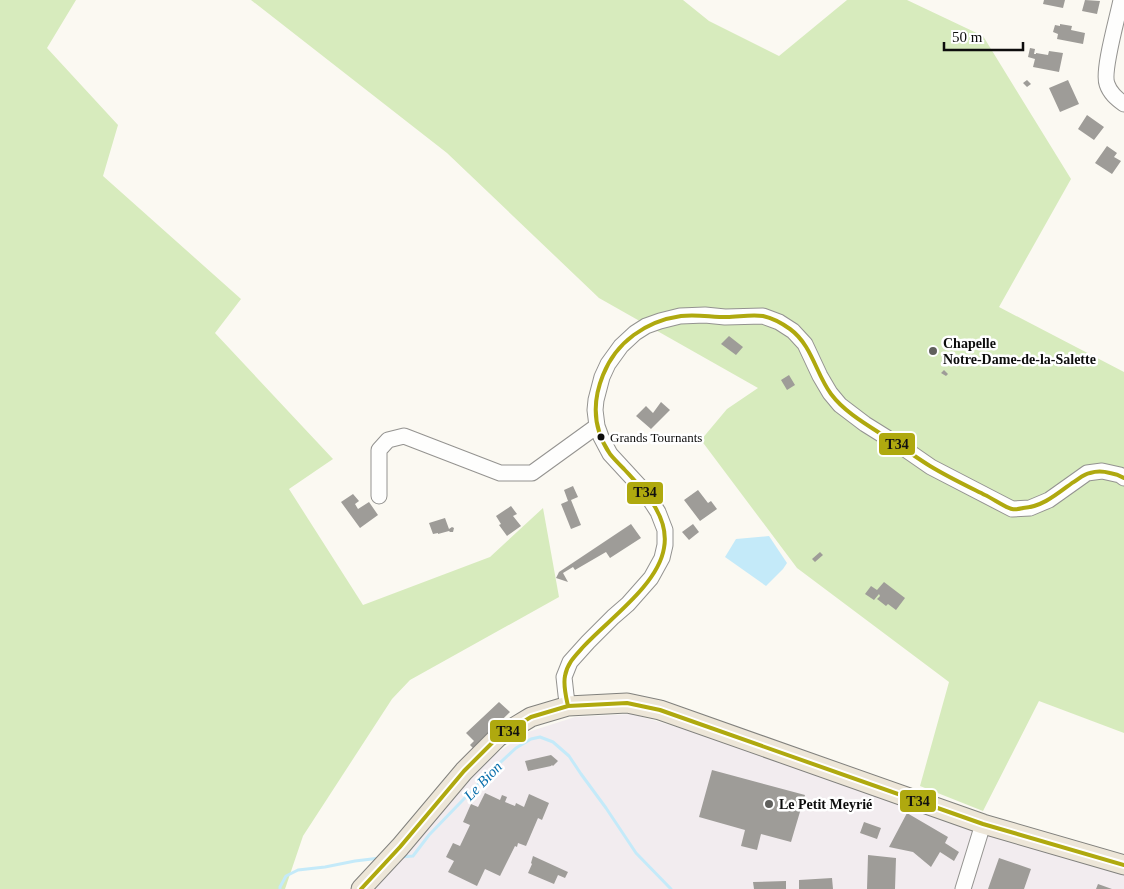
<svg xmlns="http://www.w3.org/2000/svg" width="1124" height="889" font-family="'Times New Roman',serif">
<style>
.industrial{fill:#f2ecef}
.forest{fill:#d7ebbd}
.water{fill:#c4eaf9}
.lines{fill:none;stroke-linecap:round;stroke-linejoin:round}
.stream{stroke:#c4eaf9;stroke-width:3}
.building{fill:#9e9c98}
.minor-casing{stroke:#949390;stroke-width:17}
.major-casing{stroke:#81817d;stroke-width:21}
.minor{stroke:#fefefd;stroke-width:15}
.major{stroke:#ede6d8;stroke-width:19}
.bus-1-casing{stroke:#fff;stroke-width:8}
.bus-1{stroke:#afa90f;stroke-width:4}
.poi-dot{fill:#60605d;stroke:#fff;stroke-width:2}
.bus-dot{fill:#0d0d0d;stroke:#fff;stroke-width:2}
.labels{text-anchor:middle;stroke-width:5;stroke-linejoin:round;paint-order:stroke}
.bus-label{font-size:13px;fill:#0d0d0d;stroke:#fff;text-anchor:start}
.poi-label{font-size:14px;font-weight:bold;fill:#0d0d0d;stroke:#fff;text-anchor:start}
.water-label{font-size:15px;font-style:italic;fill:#096fac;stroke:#fff}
.line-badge{stroke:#fff;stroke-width:2}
.pale-badge-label{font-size:14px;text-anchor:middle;font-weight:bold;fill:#111}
</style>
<rect width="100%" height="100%" fill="#fbf9f2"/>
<path class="industrial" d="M632 714 776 756 1124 873V889H367L458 790 494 755 528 732 575 717Z"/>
<path class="forest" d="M0 0H76L47 48 118 125 103 176 241 299 215 333 333 459 289 489 363 605 490 557 543 508 559 597 410 680 392 699 303 836 285 889H0Z
M251 0H683L709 21 779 56 847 0H907L983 36 1071 179 999 307 1124 372V733L1039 701 983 811 920 786 949 682 797 568 701 440 727 409 758 388 599 298 447 153Z"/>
<path class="water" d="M769 536 787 563 783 569 766 586 725 557 736 539Z"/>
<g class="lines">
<path class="stream" d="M401 857 413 856 429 835 489 773 516 748 531 739 540 737 553 742 569 756 581 774 606 808 636 853 671 889
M280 889V887L286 876 298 870 325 867 355 861 380 858"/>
</g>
<path class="building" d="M1044 0H1065L1063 8 1043 4Z
M1085 0 1100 1 1097 14 1082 11Z
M1060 24 1072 26 1071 30 1085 33 1083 44 1057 39 1058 34 1053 32 1055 25 1060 26Z
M1030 48 1035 49 1034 54H1036V53L1048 55 1049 51 1063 53 1059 72 1033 67 1035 59 1028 57Z
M1027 80 1031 84 1027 87 1023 83Z
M1068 80 1079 104 1060 112 1049 88Z
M1087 115 1104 127 1094 140 1078 129Z
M1107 146 1117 153 1114 157 1121 161 1112 174 1095 163Z
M729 336 743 347 736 355 721 344Z
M944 370 948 374 946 376 941 373Z
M789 375 795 385 787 390 781 380Z
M661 402 670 410 651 429 636 416 646 406 653 413Z
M573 486 578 497 571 500 581 525 571 529 561 504 568 501 564 490Z
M698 490 708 503 711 501 717 509 700 521 684 500Z
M353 494 359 501 355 504 358 509 369 502 378 515 360 528 341 502Z
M511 506 517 514 513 516 521 526 507 536 499 525 501 524 496 516Z
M445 518 449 529 452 527 454 528 453 532H450L449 531 438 534V533L433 534 429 523Z
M631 524 641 538 610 558 606 552 575 570 573 567 563 573 568 582 556 578 559 572Z
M693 524 699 532 689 540 682 532Z
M820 552 823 555 815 562 812 559Z
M884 582 905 598 896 610 888 604 886 606 877 599 880 596 879 594 874 600 865 594 871 586 877 590Z
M499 702 510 712 473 748 470 745 474 741 466 733Z
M551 755 558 761 553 766 552 765 551 766 528 771 525 761Z
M712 770 805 795 791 842 761 834 757 850 741 846 745 830 699 817Z
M485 793 500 800 502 795 507 797 505 802 515 806 516 803 524 807 529 794 549 803 542 820 538 818 526 846 518 843 517 847 515 846 500 876 485 869 477 886 448 872 454 861 446 857 453 843 460 846 470 825 463 822 471 804 478 807Z
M907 813 948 837 945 843 959 852 954 861 940 852 931 867 913 852 889 847Z
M864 822 881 828 877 839 860 833Z
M868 855 896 858 895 889H867Z
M533 856 568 872 565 878 558 875 554 884 528 873 532 864 531 863Z
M999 858 1031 869 1024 889H988Z
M832 878 833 889H799V880Z
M786 881V889H754L753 882Z
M1098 884 1112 889H1096Z"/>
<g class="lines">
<defs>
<path id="minor" d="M1121 0C1118 16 1102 71 1107 84 1110 93 1116 98 1124 104
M379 496V450L388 440 404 436 500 473H532L597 426
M568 706 566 695 564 677 570 662 588 642 613 617 628 604 651 578 662 558 665 545V530L658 512 645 492 610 454 601 437 597 426 595 410 596 400 602 377 608 364 621 346 635 333 646 326 660 321 680 316 705 315 725 317 763 316 779 322 793 331 805 344 820 376 830 393 840 405 865 424 905 449 931 467 1012 509 1030 508 1049 500 1087 473 1102 471 1120 475 1124 478
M963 889 983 824"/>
<path id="major" d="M361 889 400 847 464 771 498 737 531 717 568 706 627 703 660 710 983 824 1124 865"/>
</defs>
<use href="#minor" class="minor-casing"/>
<use href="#major" class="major-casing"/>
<use href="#minor" class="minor"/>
<use href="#major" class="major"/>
<defs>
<path id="bus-1" d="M568 706C566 697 563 685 565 676 567 663 576 655 584 646 609 619 658 585 664 548 670 516 643 490 624 469 619 464 614 459 610 454 593 429 592 402 603 375 616 342 646 321 681 316 696 314 711 317 727 317 738 317 751 314 763 316 772 318 783 324 790 329 812 345 816 374 831 394 846 414 871 427 892 441 905 449 917 458 930 466 948 477 967 486 985 495 992 498 1006 508 1012 509 1016 510 1019 509 1023 508 1042 507 1057 494 1072 483 1078 480 1083 474 1090 473 1096 471 1103 471 1110 473 1116 474 1119 475 1124 478
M361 889 400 847 464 771 498 737 531 717 568 706 627 703 660 710 983 824 1124 865"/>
</defs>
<use href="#bus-1" class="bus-1-casing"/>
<use href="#bus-1" class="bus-1"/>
</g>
<g class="poi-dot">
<circle cx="933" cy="351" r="5"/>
<circle cx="769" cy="804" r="5"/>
</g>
<circle class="bus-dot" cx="601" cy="437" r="4.5"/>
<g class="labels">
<g class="bus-label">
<text x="610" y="442">Grands Tournants</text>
</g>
<g class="poi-label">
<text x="943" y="348">Chapelle<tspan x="943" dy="16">Notre-Dame-de-la-Salette</tspan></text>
<text x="779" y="809">Le Petit Meyrié</text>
</g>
<g class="water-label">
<text transform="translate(483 781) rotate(-46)" y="5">Le Bion</text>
</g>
</g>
<g class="line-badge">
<rect x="878" y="432" width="38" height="24" rx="5" fill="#afa90f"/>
<rect x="626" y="481" width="38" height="24" rx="5" fill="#afa90f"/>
<rect x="489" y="719" width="38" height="24" rx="5" fill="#afa90f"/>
<rect x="899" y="789" width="38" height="24" rx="5" fill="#afa90f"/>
</g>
<g class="pale-badge-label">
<text x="897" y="449">T34</text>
<text x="645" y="497">T34</text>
<text x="508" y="736">T34</text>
<text x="918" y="806">T34</text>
</g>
<path d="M944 42v8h79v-8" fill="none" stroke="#0d0d0d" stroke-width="2.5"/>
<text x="952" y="42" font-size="15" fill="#0d0d0d" stroke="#ffffff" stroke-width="4" paint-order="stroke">50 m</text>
</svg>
